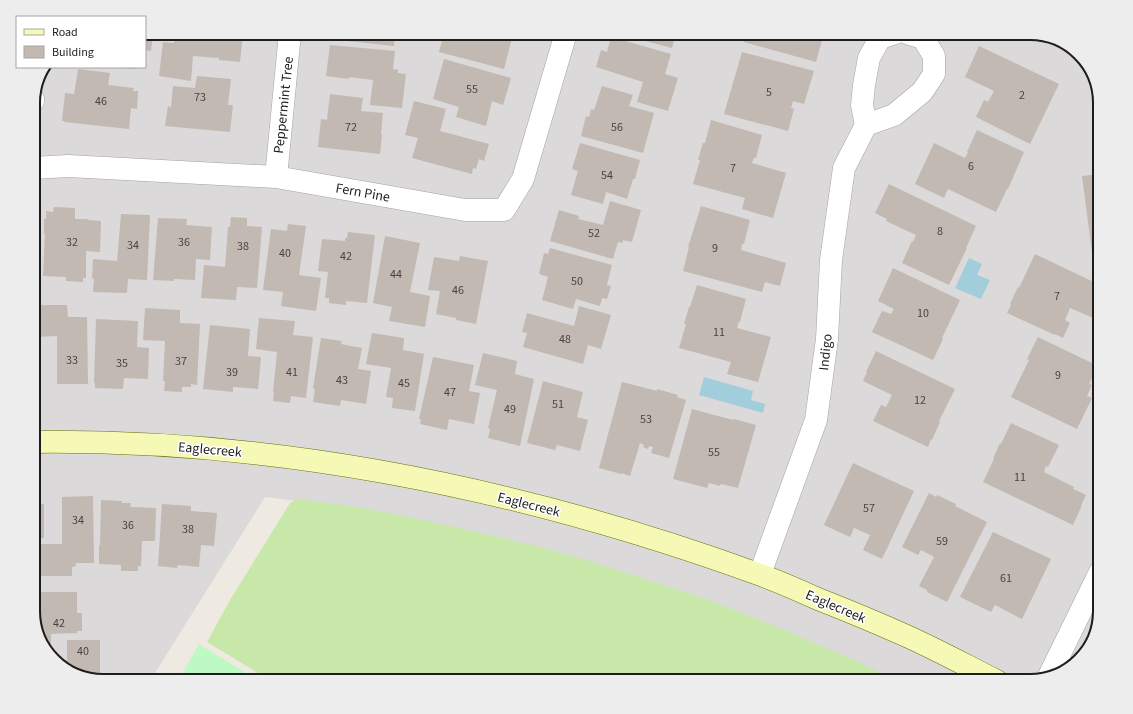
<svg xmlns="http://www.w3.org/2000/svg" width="1133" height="714" font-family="'Source Sans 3',sans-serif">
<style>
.residential{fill:#dbd9d9}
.grass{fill:#c7e8a8}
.park{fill:#bef9c3}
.water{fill:#a2cedc}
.building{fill:#c2b9b2}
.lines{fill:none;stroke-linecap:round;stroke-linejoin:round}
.street-casing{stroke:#a4a4a4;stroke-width:23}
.secondary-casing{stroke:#657205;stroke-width:23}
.street{stroke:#fff;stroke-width:22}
.secondary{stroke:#f5f9b5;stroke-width:22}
.labels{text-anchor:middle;stroke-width:3;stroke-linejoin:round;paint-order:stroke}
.number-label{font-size:12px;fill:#464442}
.street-label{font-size:14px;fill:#1d1d1d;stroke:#fff}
.rim{fill:none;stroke:#1d1d1d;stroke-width:2}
</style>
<rect width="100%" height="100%" fill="#eeeae2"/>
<path class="residential" d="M145 33H1030L1069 45 1091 68 1100 103V611L1088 650 1065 672 1030 681H893L337 506 265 497 150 681H103L64 669 43 646 33 615V99L48 67H145Z"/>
<path class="grass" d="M298 499 358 507 428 521 541 547 590 561 706 599 785 630 865 665 896 681H271L207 642 230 600 290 503Z"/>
<path class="park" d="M199 644 259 681H178Z"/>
<path class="water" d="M969 258 982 264 977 275 990 280 981 299 955 288Z
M704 377 753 391 751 400 765 404 763 413 699 395Z"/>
<path class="building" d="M145 33H153L151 51 145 50Z
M175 33H243L240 62 219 60V58L193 56 191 81 159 76 163 42 174 43Z
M326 33H395L394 46 330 39V38L325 37Z
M444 33H488L512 38 504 69 439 52Z
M624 33H676L672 48 623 35Z
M747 33H824L816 62 744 42Z
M611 37 671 54 665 74 678 78 668 111 637 102 643 82 596 67 601 50 607 52Z
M330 45 395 51 393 69 398 70V73L406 74 402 108 370 105 373 80 349 77V79L326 76Z
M979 46 1059 84 1030 144 976 117 984 100 988 102 994 91 965 77Z
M742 52 814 71 804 104 793 101 791 108 794 109 788 131 724 114Z
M444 59 511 78 503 105 492 101 486 126 456 117 459 107 433 99Z
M124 67H136V69L124 68Z
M78 69 110 73 108 85 134 88 133 91H138L137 109 131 108 129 129 64 122 65 121H62L65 93 74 94Z
M197 76 231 79 228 105H233L230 132 165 126 168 106 171 107 173 86 195 88Z
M602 86 633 95 629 106 654 113 643 153 581 136 586 116 589 117 591 109 594 110Z
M330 94 363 98 361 111 383 113 381 134H382L380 154 318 147 321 119 327 120Z
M414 101 446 109 440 131 489 144 484 161 479 159 476 169 473 168 472 174 412 158 418 138 405 135Z
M711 120 762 135 756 158H754L752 163 786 173 773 218 742 209 745 198 693 184 700 160H698L703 143H705Z
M977 130 1024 152 1008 189H1007L996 212 948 189 944 198 915 184 934 143 965 158 968 152H967Z
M580 143 640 160 635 179H633L627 199 606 192 603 204 571 195 578 171 572 169Z
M1100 174V274L1095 275 1082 176Z
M889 184 976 226 966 248H967L949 285 902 263 912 241 913 242 916 235 886 221 887 219 875 213Z
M610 201 641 210 632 242 623 240 622 243 618 242 613 259 550 241 559 210 579 216 578 219 603 225Z
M701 206 750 220 744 244H742L741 250 786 263 780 286 765 282 762 292 683 271 689 247H688Z
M54 207 75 208V219H88L87 220 101 221 100 252 86 251V278H83V282L66 281V277L43 276 45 233 44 234V219H46V211L53 212Z
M121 214 150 215 147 280 128 279 127 293 93 292 94 279 92 278 93 259 117 261Z
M231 217 247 218V226L262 227 257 288 237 287 236 300 201 298 204 265 225 267 228 227H230Z
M158 218 187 219 186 225 212 227 210 260 196 259 195 280 174 279V281L153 280Z
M288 224 306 226 299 275 321 278 316 311 281 306 283 292 263 290 271 229 287 231Z
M348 232 375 235 367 303 346 301V305L329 303V298H325L328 272 318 271 322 239 345 241V238H347Z
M385 236 420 243 410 292 430 296 425 327 389 321 392 307 373 303Z
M550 248 612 265 607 285 611 286 607 299 602 298 600 306 576 299 573 309 542 300 548 277 539 274 544 253 548 254Z
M1035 254 1100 285V321L1070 308 1065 320 1070 323 1063 338 1055 334V335L1007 313 1011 305 1010 304 1018 287 1019 288Z
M460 256 488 261 476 324 456 320V318L436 314 440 291 428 290 434 257 459 261Z
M893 268 960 300 942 338 943 339 933 360 872 332 882 311 891 314 894 309 878 301Z
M697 285 746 299 740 322 739 321 737 328 771 337 758 382 727 374 731 362 679 348 686 324H684L689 307H690Z
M35 305H67L68 317H87L88 384H57V336L33 337V317H35Z
M579 306 611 315 601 349 588 345 583 364 523 347 527 333 522 332 527 313 574 326Z
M145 308 180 310V323L200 324 197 385 191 384V387H182V392L164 391 165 381H163L165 341 143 340Z
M259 318 295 321 293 335 313 337 306 398 291 396 290 403 273 401 274 392H273L277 352 256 349Z
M96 319 138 321 137 347 149 348 148 379 124 378 123 389 95 388V383H94Z
M210 325 250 329 248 356 261 357 258 389 233 387V392L203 389Z
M372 333 404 338 403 350 424 354 415 411 392 408 393 398 386 397 391 368 366 364Z
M1038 337 1098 366 1089 384 1092 385 1087 396 1092 398 1077 429 1011 397 1029 360 1027 359Z
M321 338 342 341 341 344 362 348 358 369 371 371 366 404 341 400 340 406 313 402 315 389 313 388Z
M33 341H38V377H33Z
M876 351 955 389 939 421 940 422 932 440 931 439 928 447 873 421 881 405 886 407 892 395 863 381 867 372H866Z
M483 353 517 361 515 374 534 379 520 446 488 438 490 429 488 428 497 390 475 385Z
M433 357 474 365 469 391 480 393 474 424 449 419 447 430 420 424 421 419H419Z
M543 381 583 392 577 417 588 420 580 451 557 445 555 450 527 443Z
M622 382 657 391V389L678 395 677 397 686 400 669 458 651 453 653 447 649 446 648 449 643 447 644 445 640 443 630 476 621 473V474L599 468Z
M692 409 733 420 734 419 756 425 738 488 721 484 720 486 709 483 707 488 673 479Z
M1011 423 1059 445 1048 467 1046 466 1044 472 1074 487 1073 489 1086 495 1081 505H1082L1073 525 983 482 994 459H993L1000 443 1001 444Z
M853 463 914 491 882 559 863 550 870 535 854 528 850 537 824 525Z
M929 493 936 497 937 495 956 504 955 506 987 522 947 602 927 592V590L919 586 934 557 921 550 918 555 902 547Z
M93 496 94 563H76V566L72 567V576H38L37 544H62V497Z
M101 500 122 501V503H131L130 507 156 508 155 541H142L141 566H138V571H121V565L99 564V545H100Z
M33 504H44V538H33Z
M162 504 191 506V511L217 513 214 546 201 545 199 567 178 565 177 568 158 566Z
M993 532 1051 559 1022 619 995 605 991 612 960 597Z
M33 592H77V613H82V631H77V633L51 634V645H42L33 615Z
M67 640H100V675L86 676 64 669 57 662H67Z"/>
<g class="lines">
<defs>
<path id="street" d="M33 101V99
M866 125 894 115 922 92 934 74V56L923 38 907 33
M866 125 862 105 864 85 869 58 880 38 895 33
M33 168 68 166 276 177 465 210H504L523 179 566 33
M276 177 290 33
M760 574 816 420 827 339 831 260 844 168 866 125
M1049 676 1100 572"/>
<path id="secondary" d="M33 442C281 439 526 490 758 574 778 581 798 590 818 599 846 610 875 622 902 634 934 648 965 665 997 681"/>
</defs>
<use href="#street" class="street-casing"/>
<use href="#secondary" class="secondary-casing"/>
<use href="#street" class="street"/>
<use href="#secondary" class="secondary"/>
</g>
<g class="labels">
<g class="number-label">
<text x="472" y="93">55</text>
<text x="769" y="96">5</text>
<text x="1022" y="99">2</text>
<text x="200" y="101">73</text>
<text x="101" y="105">46</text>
<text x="351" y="131">72</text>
<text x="617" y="131">56</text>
<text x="971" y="170">6</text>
<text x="733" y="172">7</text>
<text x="607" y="179">54</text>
<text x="940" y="235">8</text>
<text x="594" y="237">52</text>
<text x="72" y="246">32</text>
<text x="184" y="246">36</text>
<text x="133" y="249">34</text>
<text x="243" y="250">38</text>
<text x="715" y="252">9</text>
<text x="285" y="257">40</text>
<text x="346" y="260">42</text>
<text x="396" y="278">44</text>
<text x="577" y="285">50</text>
<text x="458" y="294">46</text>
<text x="1057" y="300">7</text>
<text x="923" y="317">10</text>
<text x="719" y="336">11</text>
<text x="565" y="343">48</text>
<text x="72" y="364">33</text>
<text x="181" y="365">37</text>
<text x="122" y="367">35</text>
<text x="232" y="376">39</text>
<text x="292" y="376">41</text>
<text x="1058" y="379">9</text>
<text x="342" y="384">43</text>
<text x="404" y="387">45</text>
<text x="450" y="396">47</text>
<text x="920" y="404">12</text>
<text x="558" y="408">51</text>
<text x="510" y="413">49</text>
<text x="646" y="423">53</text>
<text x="714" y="456">55</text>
<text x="1020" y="481">11</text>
<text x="869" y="512">57</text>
<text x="78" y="524">34</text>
<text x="128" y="529">36</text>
<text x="188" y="533">38</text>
<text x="942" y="545">59</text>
<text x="1006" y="582">61</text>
<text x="59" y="627">42</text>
<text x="83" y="655">40</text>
</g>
<g class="street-label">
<text transform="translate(283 105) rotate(-84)" y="5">Peppermint Tree</text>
<text transform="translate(363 192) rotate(10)" y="5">Fern Pine</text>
<text transform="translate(825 352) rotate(-84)" y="5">Indigo</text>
<text transform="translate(210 449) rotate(5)" y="5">Eaglecreek</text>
<text transform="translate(529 504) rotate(14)" y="5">Eaglecreek</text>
<text transform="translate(836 606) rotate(23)" y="5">Eaglecreek</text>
</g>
</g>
<path d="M0 0H1133V714H0ZM103 40H1030A63 63 0 0 1 1093 103V611A63 63 0 0 1 1030 674H103A63 63 0 0 1 40 611V103A63 63 0 0 1 103 40Z" fill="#ededed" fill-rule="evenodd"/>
<path class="rim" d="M103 40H1030A63 63 0 0 1 1093 103V611A63 63 0 0 1 1030 674H103A63 63 0 0 1 40 611V103A63 63 0 0 1 103 40Z"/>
<rect x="16" y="16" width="130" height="52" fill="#ffffff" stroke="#a5a5a5"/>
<rect x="24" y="29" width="20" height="6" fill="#f5f9b5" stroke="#a5a5a5"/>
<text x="52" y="36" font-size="12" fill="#1d1d1d">Road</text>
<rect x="24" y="46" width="20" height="12" fill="#c2b9b2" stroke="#a5a5a5"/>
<text x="52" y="56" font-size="12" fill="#1d1d1d">Building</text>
</svg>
